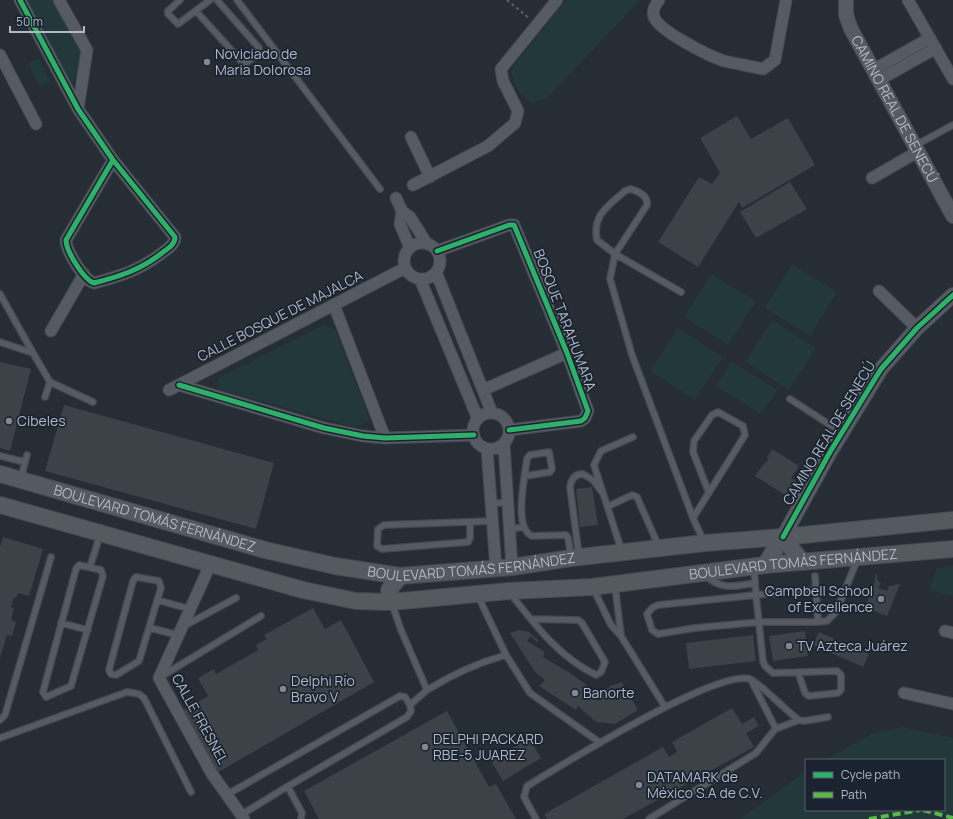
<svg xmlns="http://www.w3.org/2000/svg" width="953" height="819" font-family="Manrope,sans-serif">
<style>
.green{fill:#23383b}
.building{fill:#3c4248}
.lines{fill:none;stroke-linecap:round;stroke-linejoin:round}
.service-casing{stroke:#44494f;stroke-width:8}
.minor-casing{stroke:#44494f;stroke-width:13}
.tertiary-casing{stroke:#44494f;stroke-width:16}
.secondary-casing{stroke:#44494f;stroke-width:18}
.path{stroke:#5a6066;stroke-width:2;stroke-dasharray:3 3;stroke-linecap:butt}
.service{stroke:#565b63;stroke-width:5.5}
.minor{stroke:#565b63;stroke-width:11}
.tertiary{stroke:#565b63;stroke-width:14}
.secondary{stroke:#555a61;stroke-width:16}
.quiet{stroke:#58b947;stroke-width:4;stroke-dasharray:8 4;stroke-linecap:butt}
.cycleway-casing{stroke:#1a232f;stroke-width:8}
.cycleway{stroke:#2db169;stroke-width:5}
.poi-dot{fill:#7f8894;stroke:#1a232f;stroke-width:1.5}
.labels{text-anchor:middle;stroke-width:3.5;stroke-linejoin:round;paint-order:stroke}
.poi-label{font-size:14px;fill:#afb9c7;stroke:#1a232f;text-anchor:start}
.street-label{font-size:14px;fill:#afb9c7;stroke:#1a232f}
</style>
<rect width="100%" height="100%" fill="#262d34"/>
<path class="green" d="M24 0H53L81 51 80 67 73 83 67 79Z
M566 0H640L548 97 532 104C519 93 513 87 511 69Z
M39 58 50 82 39 87 29 63Z
M792 264 837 292 810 336 765 308Z
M711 274 756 301 728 345 684 317Z
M772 320 816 348 789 390 745 362Z
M324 325 335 329 370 421 354 427 217 389 219 378Z
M678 328 723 357 695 400 650 371Z
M731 361 777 390 761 414 716 386Z
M953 566V596L929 590 937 568Z
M902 727 953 738V819H740L806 771V810H944V760H825L872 734Z"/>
<path class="building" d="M737 116 751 139 788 118 815 165 742 208 739 202 698 267 658 242 699 177 712 184 720 173 700 138Z
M790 182 807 209 756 238 740 212Z
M0 362 31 369 10 451 0 448Z
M64 405 274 463 256 529 45 471Z
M772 449 799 466 791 478 796 481 785 495 755 476 765 462 766 463 769 458 767 457Z
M592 487 598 525 580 527 576 489Z
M3 537 43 549 29 596 18 593 16 598 14 597 11 607 14 608 11 620 16 622 12 636 7 635 0 658V547Z
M877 574V580L881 583 878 588 887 591 889 586 900 584 887 616 865 607 875 581V575Z
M313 608 325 629 341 620 374 682 215 774 180 712 208 696 198 678 214 669 216 674 258 650 256 645 267 639 264 635Z
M519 630 529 632 538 640 537 642 531 636 527 641 545 652 543 657 570 673 592 689 588 693 592 696H598L611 686 622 682 638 710 615 724 596 722 578 706 576 710 539 686 545 680 535 672 510 633Z
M805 631 808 656 773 661 769 636Z
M819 632 869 654 863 667 813 645Z
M753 635 756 661 689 669 686 643Z
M732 708 742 724 754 717 759 726 746 733 754 747 623 819H547L544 814 663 747 669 757 677 752 672 742Z
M447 711 489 787 496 784 516 819H319L304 791Z
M529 738 541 758 503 781 491 761Z"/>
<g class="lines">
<defs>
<path id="service" d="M180 0 168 11V14L178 24 210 0
M237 0 380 189
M196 11 242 62 246 63 258 54 259 48 217 0
M916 145 953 125
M681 292 615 254 597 240C592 215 608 206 625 191L630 189C638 191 648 195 647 205L615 254 610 279 632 355 693 518 704 542
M0 294 33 353
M0 342 33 353 50 382 93 402
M45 397 50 382
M790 399 841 432
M0 456 25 462 21 479
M25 462 27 455
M525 476 550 472 552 469 549 452 530 455 527 459C525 476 513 528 532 536L566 535 568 538 571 557
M491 504 508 502
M609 506 632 495 637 497 659 547
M693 518 745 435 743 426 718 412 712 415 694 441 693 452 709 493
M470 522V538L468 542 382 549 377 546 378 529 384 525 492 521
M510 529 524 527
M622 552 594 465 601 451 633 437
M579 556 570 487C571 480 574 474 583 474L593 480 602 492
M79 565 101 570 103 576 71 686 46 697 43 692 76 569Z
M90 567 100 535
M754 567 756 595 658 605 652 608 647 614 652 630 658 634 695 628 759 622H818L815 576
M705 575C722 591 735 586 755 583
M136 577 159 581 161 588 139 661 116 675 111 674 109 670 133 581Z
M615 586 621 635
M593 588 611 625 621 636 665 707
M510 593C535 625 559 657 596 675L601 672 605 662 582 623 578 620 531 619
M478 596 506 655 530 693 599 742
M157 600 190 609
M392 604 401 630 427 690C453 674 477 663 506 655
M818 622 827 621 836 612 858 558
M61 623 88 630
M184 626 236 598
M150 628 178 635
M798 672 805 693 809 696 838 693 841 690V675L837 671 773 673 765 666 763 661 756 595 816 590
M162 676 261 616
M752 682 775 727 778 728 799 720
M410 705 427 690
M0 720 5 715 51 557
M0 738 127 692 139 694 144 698 191 792
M228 794 400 696 405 697 410 705 411 711 407 717 285 788
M241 815 285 788 289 789 302 813 301 819
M536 819 524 797 527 786C562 765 716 669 750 679 759 682 787 712 799 720L804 721 828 717
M649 819 756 753 776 728"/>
<path id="minor" d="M20 0 78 109 113 160 175 237C175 245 167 249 162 253 140 270 121 276 94 283 84 280 66 251 66 240L113 160
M59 0 87 50 78 109
M659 0C655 5 652 11 654 17 659 31 709 56 724 61 737 64 750 66 763 69L775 60 786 0
M908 0 953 79
M0 55 36 124
M873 70 930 38
M879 80 936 48
M411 137 430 177
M872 178 919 151
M413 185 488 146 515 123 518 111 503 81 501 69 557 0
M396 198 402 211 400 224 410 248
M402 211 410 217 427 244
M404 261a18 18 0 1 1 36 0a18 18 0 1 1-36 0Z
M437 251 509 225H514L567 353 588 411 585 418 581 421 509 430
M436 272 492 413
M420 279 478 419
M879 291 917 328
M334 305 385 438
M51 331 84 274
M179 385 324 428 363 436 385 438 474 435
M169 390 405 268
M483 390 567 353
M473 431a18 18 0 1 1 36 0a18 18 0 1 1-36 0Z
M504 444 512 567
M487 449 496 569
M211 563 159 678 212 774 244 819
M945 631 953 633
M904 693 953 704"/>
<g id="tertiary">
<path id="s1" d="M846 0V15L851 29 953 216"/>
<path d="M783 537 830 452 881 369 917 328 953 295"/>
</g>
<g id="secondary">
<path id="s2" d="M0 474 265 550 335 566 400 576 512 567 571 558 705 543 783 537 953 520"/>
<path id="s3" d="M0 505 303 590 356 601 391 602 509 591 592 587 765 565 953 549"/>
<path d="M765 565 783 537 802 562"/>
<path d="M391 602 389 590 400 576"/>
</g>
</defs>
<use href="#service" class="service-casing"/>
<use href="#minor" class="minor-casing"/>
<use href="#tertiary" class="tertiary-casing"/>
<use href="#secondary" class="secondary-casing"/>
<path class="path" d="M507 0 530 19"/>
<use href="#service" class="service"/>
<use href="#minor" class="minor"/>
<use href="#tertiary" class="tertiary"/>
<use href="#secondary" class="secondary"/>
<path class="quiet" d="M923 810 953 818
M869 819 920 810"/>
<defs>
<path id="cycleway" d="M20 0 78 109 113 160 175 237C175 245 167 249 162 253 140 270 121 276 94 283 84 280 66 251 66 240L113 160
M437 251 509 225H514L567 353 588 411 585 418 581 421 509 430
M179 385 324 428 363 436 385 438 474 435
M783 537 830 452 881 369 917 328 953 295"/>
</defs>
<use href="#cycleway" class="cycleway-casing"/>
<use href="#cycleway" class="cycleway"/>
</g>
<g class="poi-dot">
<circle cx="207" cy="62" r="4"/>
<circle cx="9" cy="421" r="4"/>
<circle cx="881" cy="599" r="4"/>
<circle cx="789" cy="646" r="4"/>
<circle cx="283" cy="689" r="4"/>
<circle cx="575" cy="693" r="4"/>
<circle cx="425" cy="747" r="4"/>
<circle cx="639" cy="785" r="4"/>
</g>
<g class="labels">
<g class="poi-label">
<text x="215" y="59">Noviciado de<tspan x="215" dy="16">Maria Dolorosa</tspan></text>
<text x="17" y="426">Cibeles</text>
<text x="873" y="596" text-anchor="end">Campbell School<tspan x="873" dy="16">of Excellence</tspan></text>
<text x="797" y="651">TV Azteca Juárez</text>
<text x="291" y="686">Delphi Río<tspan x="291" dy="16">Bravo V</tspan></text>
<text x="583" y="698">Banorte</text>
<text x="433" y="744">DELPHI PACKARD<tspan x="433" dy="16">RBE-5 JUAREZ</tspan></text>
<text x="647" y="782">DATAMARK de<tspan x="647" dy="16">México S.A de C.V.</tspan></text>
</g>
<g class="street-label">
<text dy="5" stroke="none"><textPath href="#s1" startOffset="121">CAMINO REAL DE SENECÚ</textPath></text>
<text transform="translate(280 316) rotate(-27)" y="5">CALLE BOSQUE DE MAJALCA</text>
<text transform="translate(565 320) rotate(69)" y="5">BOSQUE TARAHUMARA</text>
<text transform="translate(829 433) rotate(-59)" y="5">CAMINO REAL DE SENECÚ</text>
<text dy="5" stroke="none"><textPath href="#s2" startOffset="161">BOULEVARD TOMÁS FERNÁNDEZ</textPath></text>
<text dy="5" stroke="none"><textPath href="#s2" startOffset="485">BOULEVARD TOMÁS FERNÁNDEZ</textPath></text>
<text dy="5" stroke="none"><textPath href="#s3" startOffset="808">BOULEVARD TOMÁS FERNÁNDEZ</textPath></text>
<text transform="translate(200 719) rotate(61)" y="5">CALLE FRESNEL</text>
</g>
</g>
<rect x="805" y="759" width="140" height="52" fill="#1a232f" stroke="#565f6c"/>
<rect x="813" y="772" width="20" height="6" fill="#2db169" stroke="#565f6c"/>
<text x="841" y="779" font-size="12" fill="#afb9c7">Cycle path</text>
<rect x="813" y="792" width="20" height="6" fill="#58b947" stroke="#565f6c"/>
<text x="841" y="799" font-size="12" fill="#afb9c7">Path</text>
<path d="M10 26v6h74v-6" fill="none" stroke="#afb9c7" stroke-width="2"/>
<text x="16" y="26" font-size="12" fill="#afb9c7" stroke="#1a232f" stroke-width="3" paint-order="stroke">50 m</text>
</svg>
